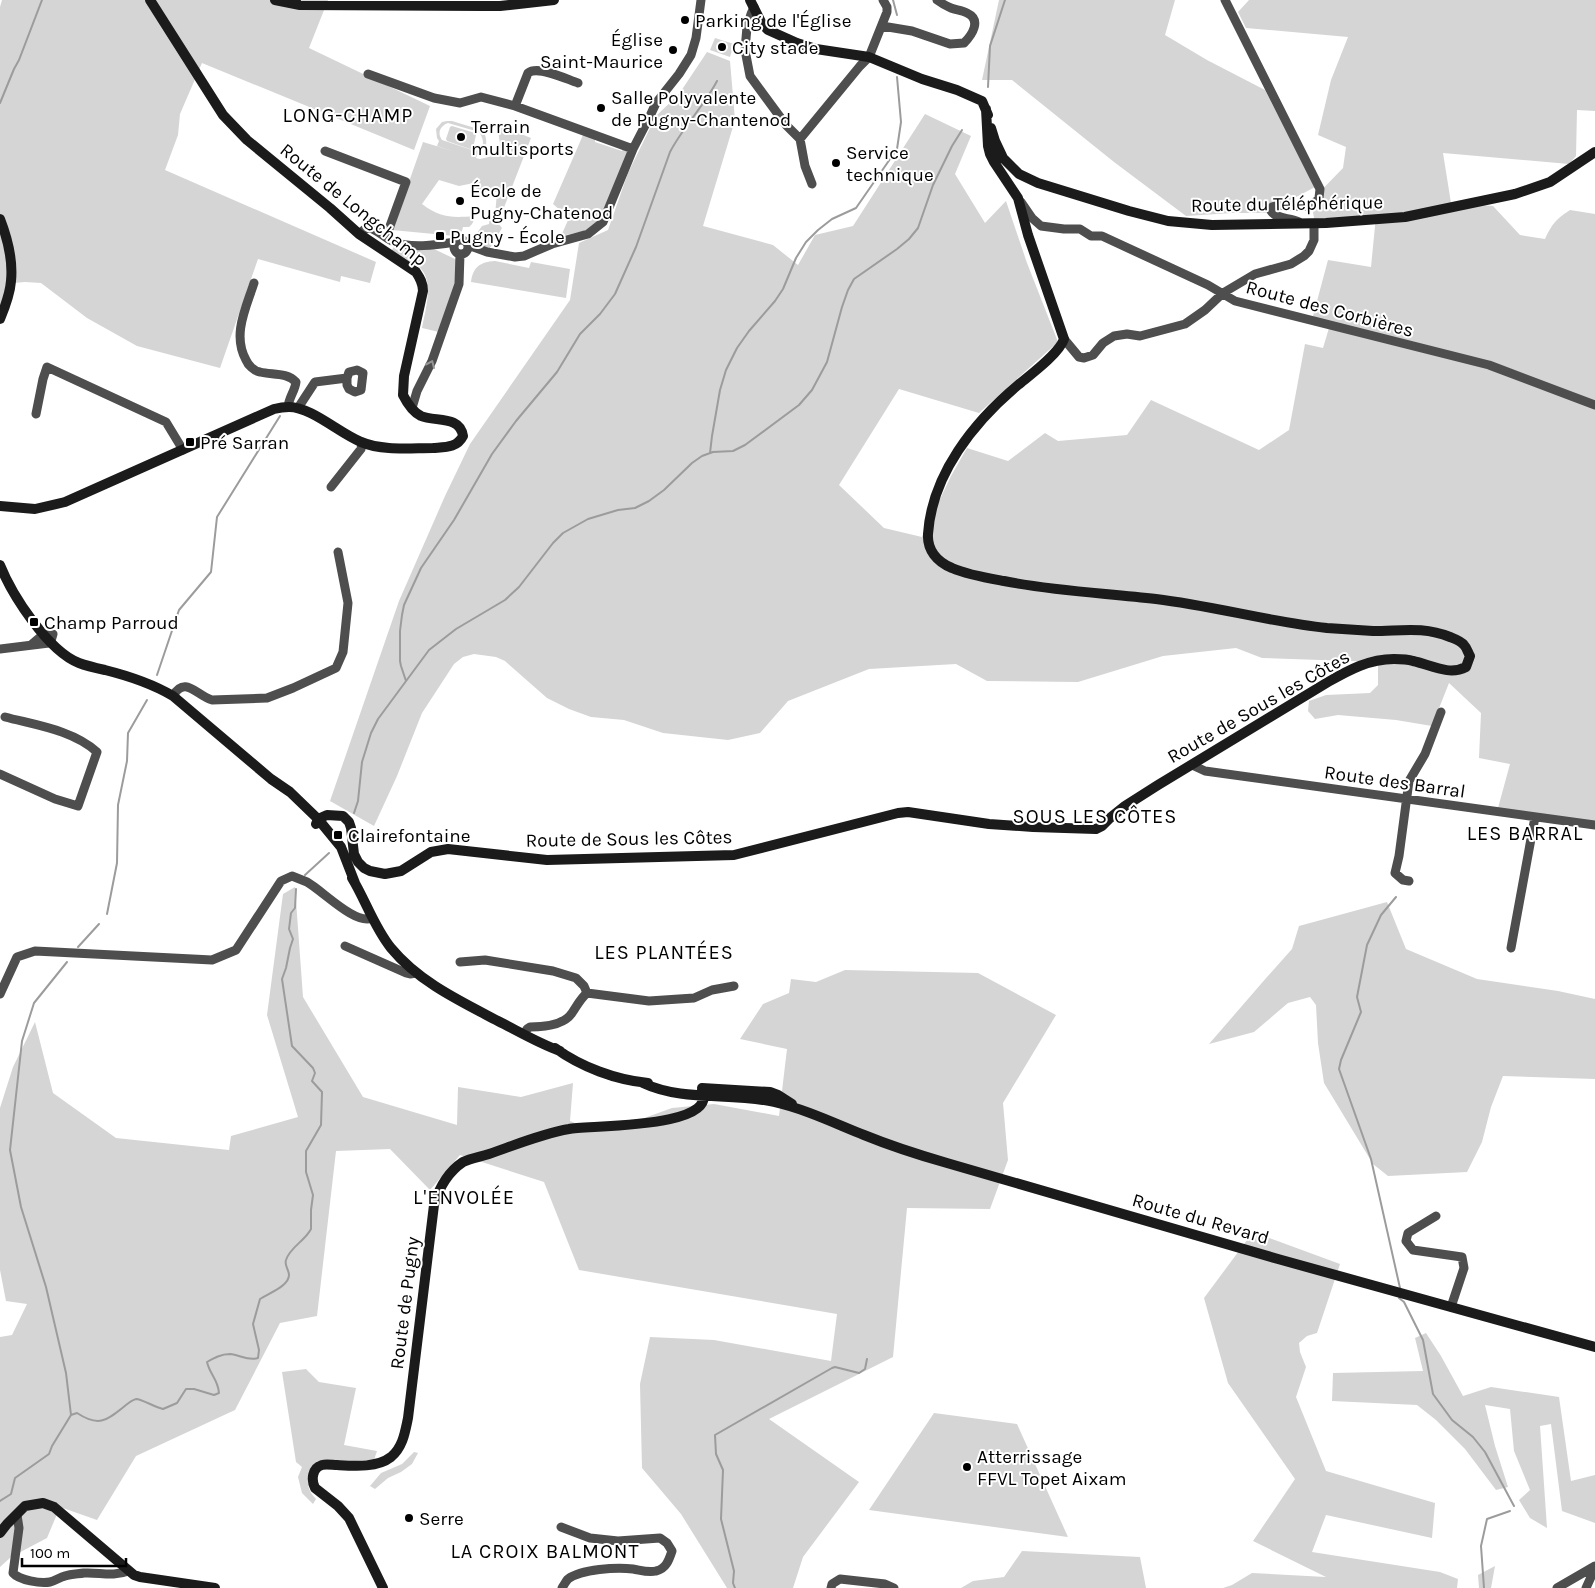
<svg xmlns="http://www.w3.org/2000/svg" width="1595" height="1588" font-family="Karla,sans-serif">
<style>
.green{fill:#d5d5d5;fill-rule:evenodd}
.lines{fill:none;stroke-linecap:round;stroke-linejoin:round}
.stream{stroke:#9c9c9c;stroke-width:2}
.street{stroke:#4e4e4e;stroke-width:9}
.secondary{stroke:#1b1b1b;stroke-width:10}
.oneway{stroke:#959595}
.poi-dot{fill:#000;stroke:#fff;stroke-width:2}
.labels{text-anchor:middle;stroke-width:4;stroke-linejoin:round;paint-order:stroke}
.poi-label{font-size:19px;fill:#000;stroke:#fff;text-anchor:start}
.street-label{font-size:19px;fill:#000;stroke:#fff}
.neighbourhood-label{font-size:20px;letter-spacing:1px;fill:#000;stroke:#fff}
</style>
<rect width="100%" height="100%" fill="#fff"/>
<path class="green" d="M2 0H328L309 48 430 106 414 150 202 63 180 114 178 135 165 170 376 262 370 283 341 276 340 282 258 259 220 368 137 346 87 318 41 283 25 282 13 283 0 307V7Z
M999 0H1175L1165 35 1207 60 1265 90 1315 187 1266 213H1232L1186 216 1114 162 1012 80H982Z
M1249 0H1595V111L1577 110 1576 156 1569 164 1443 153 1451 203 1493 206 1520 235 1545 239C1552 224 1556 219 1570 210L1595 214V826L1498 808 1510 764 1479 758 1481 713 1449 683 1432 726 1396 720 1338 715 1315 719 1308 711 1309 701 1326 695 1370 693 1378 685V662L1262 658 1236 648 1163 656 1078 682 987 681 956 664 869 669 788 701 760 733 728 740 663 733 624 720 591 717 569 709 547 698 505 661 496 657 474 654 463 657 454 664 422 713 397 776 374 826 330 801 399 601 445 496 470 444 570 300 579 243 608 230 628 173 656 116 679 94 707 52 730 61 735 120 703 226 773 245 798 265 815 235 853 226 925 114 971 136 955 174 985 223 1006 201 1027 263 1058 342 979 413 899 389 839 485 884 528 922 537 951 476 967 448 1008 461 1045 433 1058 441 1127 435 1151 400 1259 450 1289 430 1305 344 1323 348 1329 328 1313 316 1328 260 1371 267 1376 216 1316 229 1311 201 1343 168 1346 147 1318 135 1331 80 1348 37 1246 28 1238 12Z
M715 38 734 44 730 57 710 50Z
M447 121H452L478 129 485 135C490 151 479 147 476 158L480 159 493 156 500 144 498 130 504 127 531 138 498 223 502 228 490 248H477L473 243 474 237 482 226 489 224 490 215 495 216 497 192H478L474 183 459 186 439 180 422 204C440 218 453 218 474 216 474 221 473 224 469 227H463L462 231 455 236 392 230 423 142 456 152 437 146 439 141 437 138 436 129 442 122ZM448 123 479 132C483 138 484 142 482 148L475 151 442 140C437 133 440 126 448 123Z
M452 126 475 133 476 135 473 148 470 149 447 141 446 139 450 127Z
M583 135 595 139V142L622 151 623 147 627 149V153L603 216 585 231 561 236 569 218 553 204Z
M395 245 434 249 457 260 458 282 439 332 422 328C425 311 435 280 419 267 411 261 399 257 390 253Z
M495 261 529 268 531 262 570 269 566 298 471 282C473 267 480 262 495 261Z
M295 887 303 997 363 1097 457 1125 458 1087 521 1097 573 1083 570 1121 587 1128 625 1125 672 1108 714 1104 779 1116 787 1049 740 1039 763 1004 789 993 791 979 816 982 845 970 978 973 1056 1015 1003 1103 1008 1160 990 1209 907 1208 893 1357 769 1419 859 1482 803 1557 793 1588H727L681 1514 642 1468 640 1384 650 1337 714 1340 831 1361 837 1314 579 1270 544 1182 460 1155 430 1190 390 1149 336 1151 317 1316 280 1323 235 1410 136 1456 97 1520 60 1507 47 1538 11 1557 0 1567V1337L12 1335 27 1304 6 1301 0 1270V1108L13 1067 35 1022 53 1093 116 1138 229 1150 231 1136 298 1117 267 1015 283 894Z
M1387 902 1406 949 1477 979 1558 991 1595 999V1079L1503 1076 1491 1107 1482 1142 1467 1172 1388 1176 1373 1164 1324 1083 1318 1043 1316 1005 1310 997 1288 1003 1254 1032 1209 1044 1267 977 1292 949 1299 926Z
M1253 1232 1340 1264 1317 1333 1307 1336 1299 1343 1300 1352 1306 1367 1296 1397 1326 1471 1435 1503 1432 1538 1326 1515 1312 1552 1440 1572 1458 1579 1457 1588H1223L1232 1585 1252 1573 1326 1577 1253 1541 1295 1479 1228 1383 1204 1298Z
M1426 1333 1441 1356 1463 1396 1491 1387 1559 1397 1571 1481 1595 1475V1523L1562 1511 1551 1424 1540 1426 1547 1528 1530 1518 1519 1500 1530 1490 1514 1451 1510 1409 1485 1405 1495 1446 1508 1487 1496 1490 1465 1449 1436 1420 1417 1405 1332 1401 1333 1373 1423 1371 1415 1338Z
M306 1369 319 1382 356 1388 344 1445 377 1451 374 1460 336 1462 317 1461C308 1475 303 1486 316 1499L313 1504 302 1493 298 1477 302 1467 296 1462 282 1372Z
M934 1413 1017 1424 1068 1537 869 1510Z
M414 1452 418 1453 412 1464 401 1472 388 1478 375 1489 370 1486 381 1473 402 1464Z
M1022 1551 1140 1557 1146 1588H961L973 1581 1004 1577Z
M1495 1566 1491 1588H1479L1478 1575Z"/>
<g class="lines">
<path class="stream" d="M893 0 897 15
M988 87 990 46 1005 0
M0 103 14 69 19 60 42 0
M710 453 712 436 720 390 726 370 737 348 749 331 775 301 783 289 796 258 806 242 818 230 832 219 856 208 897 149 901 122 897 77
M157 675 179 610 211 572 217 517 280 416
M406 681 401 666 400 661V631L402 615 404 605 421 568 454 520 492 454 516 421 557 372 580 334 600 314 615 294 636 247 670 152C683 127 704 106 717 81
M354 813 358 801 362 762 371 733 378 719 429 650 456 629 505 600 519 587 553 543 563 533 588 519 618 510 635 508 649 501 664 490 692 463 702 456 713 452 733 451 745 445 799 405 812 390 827 362 842 307 848 290 854 279 897 249 909 239 918 228 933 185 952 146 962 130
M305 875 329 853
M1396 897 1381 915 1367 945 1357 997 1361 1012 1341 1060 1339 1069 1371 1159 1400 1288
M107 914 117 863 118 805 127 761 128 733 147 700
M78 947 99 924
M67 962 34 1003 22 1041 10 1150 21 1207 46 1287 66 1373 71 1415
M1399 1298 1404 1302 1423 1340 1433 1394 1452 1420 1473 1437 1485 1452 1514 1506
M0 1501 11 1494 15 1478 49 1454 52 1446 71 1415 77 1413C100 1428 107 1420 126 1405 129 1403 133 1399 137 1399 143 1400 155 1407 163 1409L177 1403 186 1389H194L214 1395 219 1393C218 1379 210 1375 207 1362 214 1358 221 1354 230 1354 240 1355 248 1361 258 1358L259 1350 253 1324 260 1299C269 1293 289 1286 289 1275 289 1270 284 1265 286 1260 290 1247 305 1241 311 1229V1210L313 1195 306 1172V1151L321 1125 322 1092 312 1081 315 1073 313 1068 292 1046 282 979 286 968 290 948 293 939 289 929 291 913 295 908 296 889
M735 1588 733 1583 734 1571 721 1519 723 1470 716 1454 715 1435 832 1368 835 1367 859 1373 865 1369 867 1359
M1484 1588 1481 1546 1487 1519 1510 1511"/>
<path class="street" d="M1225 0 1320 189 1319 198C1307 215 1286 200 1272 207L1271 211C1277 220 1290 217 1299 222
M754 7 751 14 747 27 745 50 750 76 786 125 800 139 860 66 869 57 887 12V7L883 0
M882 26 912 31 950 44 964 43C972 35 982 20 967 13 962 10 956 10 951 8 946 6 941 3 937 0
M368 74 434 98 460 103 481 97 515 106 633 149
M515 106 528 73C538 65 566 79 578 83
M800 139 805 166 812 184
M325 151 406 182 386 237
M1021 202 1032 218 1041 226 1064 229H1080L1091 236H1102L1208 285 1235 301 1489 365 1595 405
M359 234 365 229 371 228C378 231 384 237 392 241 410 249 436 245 455 242
M454 247a7 7 0 1 1 14 0a7 7 0 1 1-14 0Z
M468 245 487 252 515 257 524 256 552 244 588 234 603 222 633 149 650 116 656 103 679 74 691 55 696 38 701 0
M254 283C246 308 232 335 246 360 248 365 254 371 260 372 272 375 287 372 296 382 295 391 289 397 288 407
M1064 339 1079 357 1084 358 1093 355 1103 343 1114 336 1127 334 1140 336 1185 324 1205 310 1223 293 1255 274 1291 264 1304 256 1309 251 1314 240V224
M298 408 315 382 347 378 349 372 357 370 363 373 361 390 355 392 349 389 347 385V378
M412 408 417 391 432 361 459 284 460 254
M36 414 43 379 47 367 166 422 183 450
M331 487 361 449 362 442
M0 649 49 643 51 641 53 634H44L31 645
M173 696C185 675 197 696 212 700L267 698 293 688 336 668 343 652 348 603 338 552
M1192 765 1205 771 1595 825
M0 774 55 799 78 806 97 752C73 730 35 725 5 717
M1409 881 1403 880 1395 873 1399 856 1409 781 1425 754 1441 712
M345 946 406 973 410 974 416 973
M1511 948 1535 817
M460 962 485 960 553 971 576 978 584 986 587 993
M0 994 17 957 35 951 212 960 236 950 281 881 292 876C297 878 302 880 307 882 323 891 355 925 372 918
M524 1034 527 1029 530 1027C544 1027 564 1025 572 1013 577 1006 580 999 587 993L649 1001 694 998 712 990 734 986
M1436 1216 1408 1233 1406 1241 1413 1250 1462 1257 1464 1268 1451 1307
M17 1515 19 1528 13 1573C19 1580 41 1584 50 1582 55 1581 60 1577 65 1576 71 1574 78 1574 84 1573 99 1572 113 1577 128 1571
M561 1527 590 1538 618 1541 660 1538 667 1543 672 1551C669 1560 666 1569 656 1571 648 1573 640 1570 633 1569 617 1567 581 1569 568 1579 566 1581 564 1585 562 1588
M831 1588 832 1584 840 1579 885 1584 894 1588
M1557 1588 1595 1566
M1586 1588 1595 1568"/>
<path class="secondary" d="M275 0 300 5 482 6H500L554 0
M750 0 762 24 768 30 797 43 816 49 869 57 922 79 957 90 982 101 988 115
M991 128 995 141 1003 158 1019 174 1038 183 1129 211 1168 221 1212 225 1326 223 1405 217 1515 194 1550 182 1595 152
M0 219C7 237 13 261 11 281 10 294 5 307 0 319
M0 506 35 509 65 502 274 409C278 408 284 407 289 407 311 407 339 433 361 442 383 451 409 448 433 448 445 447 457 448 463 436 460 415 435 422 421 416 413 412 407 403 403 395L404 376 423 291C423 283 420 278 416 272L359 234 330 208 247 140 223 115 150 0
M0 565C12 595 48 651 79 663 87 666 96 668 105 670 129 676 151 683 173 696L271 779 290 792 318 819 341 847 355 883
M316 824 318 819 327 815 343 816 349 822 351 828 354 854 358 862 364 868 370 871 385 874 401 871 431 852 448 849 547 860 734 855 898 813 908 812 989 824 1033 827 1096 829 1102 826 1110 818 1125 806 1158 785 1328 682C1349 670 1369 659 1394 659 1400 659 1407 659 1413 661 1431 665 1449 676 1466 667L1470 656C1468 653 1467 648 1464 645 1461 641 1455 639 1450 637 1423 626 1401 631 1373 631 1358 630 1342 629 1327 628 1270 622 1214 606 1156 599 1105 593 1054 591 1004 581 987 578 968 575 952 568 937 562 927 550 928 534 932 474 974 422 1018 385 1030 375 1059 354 1064 339L1028 235 1018 198 994 162 990 154 988 146 986 109
M352 878C366 901 374 927 391 948 419 982 460 1001 498 1021 518 1031 538 1043 560 1051
M555 1048C581 1067 616 1080 648 1083
M643 1083C683 1102 731 1092 774 1102 805 1109 834 1123 864 1135 891 1146 919 1155 947 1163L1278 1259 1595 1347
M702 1088 770 1092 778 1095 792 1104
M0 1533 7 1524 25 1506 43 1503 54 1507 134 1575 140 1577 215 1588
M383 1588 349 1518 338 1506 315 1488C311 1480 312 1468 322 1465 326 1464 333 1465 337 1465 354 1466 377 1468 391 1457 403 1447 405 1432 408 1418L434 1205C439 1188 448 1172 463 1162 471 1158 480 1157 489 1154 515 1145 541 1134 569 1129 588 1125 720 1129 702 1090"/>
</g>
<defs><path id="oneway-chevron" d="M-2-3.5L2.5 0L-2 3.5" fill="none" stroke-width="1.6" stroke-linecap="round" stroke-linejoin="round" transform="scale(1.25)"/></defs>
<use class="oneway" href="#oneway-chevron" transform="translate(431 364) rotate(-66)"/>
<g class="poi-dot">
<circle cx="685" cy="20" r="5"/>
<circle cx="722" cy="47" r="5"/>
<circle cx="673" cy="50" r="5"/>
<circle cx="601" cy="108" r="5"/>
<circle cx="461" cy="137" r="5"/>
<circle cx="836" cy="163" r="5"/>
<circle cx="460" cy="201" r="5"/>
<rect x="435" y="231" width="10" height="10" rx="2.5"/>
<rect x="185" y="437" width="10" height="10" rx="2.5"/>
<rect x="29" y="617" width="10" height="10" rx="2.5"/>
<rect x="333" y="830" width="10" height="10" rx="2.5"/>
<circle cx="967" cy="1467" r="5"/>
<circle cx="409" cy="1518" r="5"/>
</g>
<g class="labels">
<g class="poi-label">
<text x="695" y="27">Parking de l'Église</text>
<text x="663" y="46" text-anchor="end">Église<tspan x="663" dy="22">Saint-Maurice</tspan></text>
<text x="732" y="54">City stade</text>
<text x="611" y="104">Salle Polyvalente<tspan x="611" dy="22">de Pugny-Chantenod</tspan></text>
<text x="471" y="133">Terrain<tspan x="471" dy="22">multisports</tspan></text>
<text x="846" y="159">Service<tspan x="846" dy="22">technique</tspan></text>
<text x="470" y="197">École de<tspan x="470" dy="22">Pugny-Chatenod</tspan></text>
<text x="450" y="243">Pugny - École</text>
<text x="200" y="449">Pré Sarran</text>
<text x="44" y="629">Champ Parroud</text>
<text x="348" y="842">Clairefontaine</text>
<text x="977" y="1463">Atterrissage<tspan x="977" dy="22">FFVL Topet Aixam</tspan></text>
<text x="419" y="1525">Serre</text>
</g>
<g class="street-label">
<text transform="translate(1287 203) rotate(-1)" y="7">Route du Téléphérique</text>
<text transform="translate(354 204) rotate(39)" y="7">Route de Longchamp</text>
<text transform="translate(1330 308) rotate(15)" y="7">Route des Corbières</text>
<text transform="translate(1258 706) rotate(-30)" y="7">Route de Sous les Côtes</text>
<text transform="translate(1395 781) rotate(8)" y="7">Route des Barral</text>
<text transform="translate(629 838) rotate(-1)" y="7">Route de Sous les Côtes</text>
<text transform="translate(1201 1218) rotate(16)" y="7">Route du Revard</text>
<text transform="translate(404 1303) rotate(-83)" y="7">Route de Pugny</text>
</g>
<g class="neighbourhood-label">
<text x="348" y="122">LONG-CHAMP</text>
<text x="1095" y="823">SOUS LES CÔTES</text>
<text x="1525" y="840">LES BARRAL</text>
<text x="664" y="959">LES PLANTÉES</text>
<text x="464" y="1204">L'ENVOLÉE</text>
<text x="545" y="1558">LA CROIX BALMONT</text>
</g>
</g>
<path d="M22 1558v8h104v-8" fill="none" stroke="#000000" stroke-width="2.5"/>
<text x="30" y="1558" font-size="15" fill="#000000" stroke="#ffffff" stroke-width="4" paint-order="stroke">100 m</text>
</svg>
